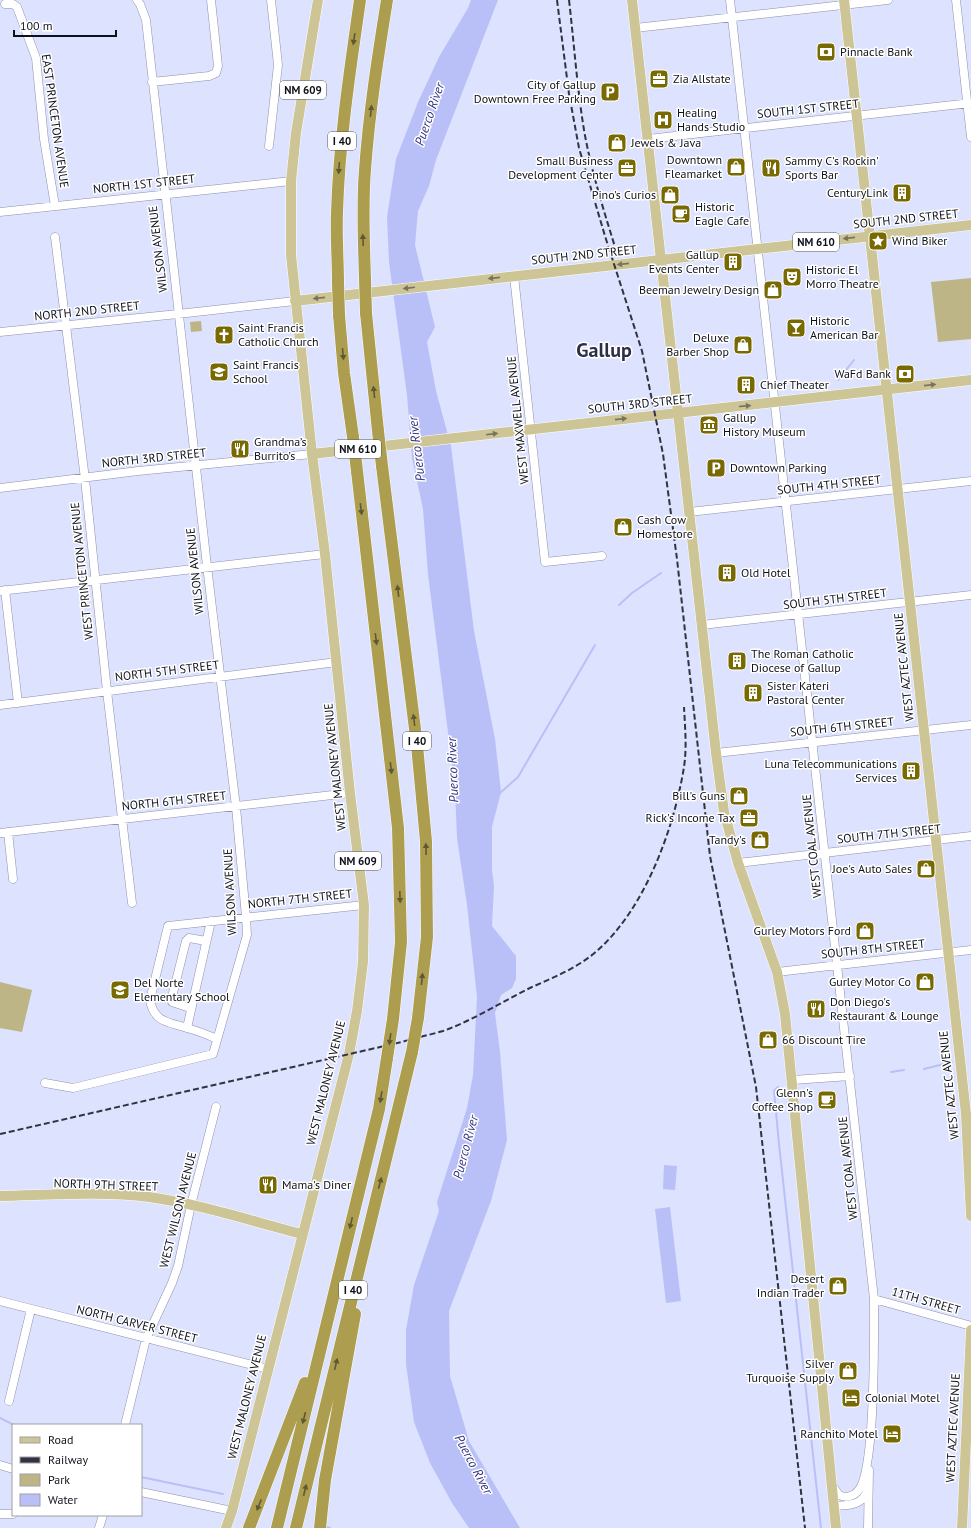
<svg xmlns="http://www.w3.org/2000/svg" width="971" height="1528" font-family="'PT Sans',sans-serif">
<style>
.green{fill:#beb586}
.water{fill:#b9c0f7}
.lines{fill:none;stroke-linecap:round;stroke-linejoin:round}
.stream{stroke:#b9c0f7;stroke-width:2}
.minor-casing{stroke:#8c90aa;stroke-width:9}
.major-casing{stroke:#fff;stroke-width:11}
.highway-casing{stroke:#fff;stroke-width:13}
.minor{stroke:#fff;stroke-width:8}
.major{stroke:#cdc595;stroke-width:10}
.highway{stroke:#ac9e4e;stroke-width:12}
.rail{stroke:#31333f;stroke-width:2;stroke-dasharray:6 3;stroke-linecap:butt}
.highway-bridge-casing{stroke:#fff;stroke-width:13;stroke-linecap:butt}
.highway-bridge{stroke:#ac9e4e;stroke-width:12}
.oneway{fill:#5e5834}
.oneway2{fill:#78745e}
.labels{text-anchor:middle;stroke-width:3;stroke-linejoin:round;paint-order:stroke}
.shield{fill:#fff;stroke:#57585f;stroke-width:1}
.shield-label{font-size:11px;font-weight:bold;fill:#0f111a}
.poi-label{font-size:12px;fill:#0f111a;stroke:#fff;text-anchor:start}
.street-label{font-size:12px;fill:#0f111a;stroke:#fff}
.water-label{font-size:13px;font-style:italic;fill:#333380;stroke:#fff}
.town-label{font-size:20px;font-weight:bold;fill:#2c2f45;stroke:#fff}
</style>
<rect width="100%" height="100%" fill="#dde2fe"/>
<path class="green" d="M971 278V339L938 342 931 282Z
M201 321 202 331 191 332 190 322Z
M0 982 32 990 22 1032 0 1028Z"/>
<path class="water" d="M471 0H498L436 160 429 186 418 211 415 245 435 327 427 342 436 391 451 446 474 631 495 739 501 792 492 827V870L494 886 492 926 516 956V979L512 988 501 995 495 1013 500 1052 507 1140 491 1201 449 1311 450 1376 469 1441 520 1528H469L452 1503 430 1463 414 1422 406 1364V1330L414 1285 439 1211 437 1202 467 1108 473 1075 477 997 467 905 457 838 455 788 428 574 423 509 412 458 407 395 389 262 387 217 396 159 418 102 439 57 468 8Z
M664 1165 677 1166 675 1190 663 1189Z
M670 1207 681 1301 666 1303 655 1209Z"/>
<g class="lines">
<path class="stream" d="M838 380 854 360
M619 605 632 593 661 573
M500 793 518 777 595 645
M924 1069 952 1062
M891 1072 904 1070
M778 1087 774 1091 779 1144 821 1528
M0 1418 14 1425
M141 1477 223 1494
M327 1527 330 1528"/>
<defs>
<path id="minor" d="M730 0 874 1299C874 1332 876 1471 858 1491 853 1497 845 1498 839 1495L832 1485
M956 0 971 137
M5 4H13L17 7 36 58 44 139 55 206
M635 28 888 0
M152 82 209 76 216 73 218 66 211 0
M648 139 971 103
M269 146 278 65 271 0
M0 212 291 181
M55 237 85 479 107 691 132 903
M514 276 545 562 602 556
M0 332 178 314 295 301
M0 488 138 471 312 454
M689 512 971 481
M5 590 18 703
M0 591 325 554
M702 625 971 595
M0 705 337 662
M716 753 971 725
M8 832 13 879
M0 833 350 793
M738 863 971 836
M777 972 971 950
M190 1008 172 1002V997L186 941 189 938 206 941
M187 1028 211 921
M217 1039C208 1035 198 1031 187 1028 169 1022 154 1023 150 1000L168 926 364 905
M793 1080 850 1076
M45 1083 73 1088 213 1054 247 935 246 917 236 807 207 566 146 20 140 4 137 0
M874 1299 971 1326
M0 1301 268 1369
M9 1401 31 1309
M125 1425 146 1339 172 1283 178 1266 191 1205 216 1107
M0 1465 13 1469
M141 1492 232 1511
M834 1506C849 1505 862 1506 868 1490
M0 1514H13
M99 1528 103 1515
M868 1528 869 1470"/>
<path id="major" d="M632 0 716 753 724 812 738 863 777 972 785 1014 836 1528
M844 0 966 1114 971 1216
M295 301 971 225
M312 454 971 380
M0 1196C49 1195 100 1191 149 1197 200 1204 251 1221 302 1234
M226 1528 232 1511 349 1054 357 1011 363 962 364 905 350 793 325 554 312 454 291 255V181L296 133 318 0
M962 1528 971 1330"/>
<path id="highway" d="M365 279C364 243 362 206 365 170 369 113 378 56 387 0
M338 283C338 260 336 236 337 213 339 142 350 70 360 0
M366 313 378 431
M339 315 344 373 353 437
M382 466 417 745 426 841 427 937 418 1018
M357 471 398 828 401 942 393 1019
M249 1528 305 1383
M277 1528 379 1109 387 1058
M296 1528 412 1052
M320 1528 325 1480 355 1314"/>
</defs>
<use href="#minor" class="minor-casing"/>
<use href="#major" class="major-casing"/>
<use href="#highway" class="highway-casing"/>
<use href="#minor" class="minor"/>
<use href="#major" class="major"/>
<use href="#highway" class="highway"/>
<path class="rail" d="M557 0 569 94 579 148 605 236 642 351 663 454 677 559 710 856 756 1087 805 1528
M569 0C574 43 577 87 584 130 591 170 603 208 615 247
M0 1134 402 1042C415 1038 429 1035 443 1031 474 1020 503 1001 532 987 555 977 579 967 598 950 645 908 674 829 684 767 687 747 685 727 684 707"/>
<defs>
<path id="highway-bridge" d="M365 279 366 313
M338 283 339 315
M378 431 382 466
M353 437 357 471
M412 1052 418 1018
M387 1058 393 1019"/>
</defs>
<use href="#highway-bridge" class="highway-bridge-casing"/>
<use href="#highway-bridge" class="highway-bridge"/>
</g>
<defs><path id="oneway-solid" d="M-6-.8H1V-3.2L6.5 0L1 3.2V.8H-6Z"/></defs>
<g class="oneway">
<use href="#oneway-solid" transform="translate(354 39) rotate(99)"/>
<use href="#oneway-solid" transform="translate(371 111) rotate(-84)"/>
<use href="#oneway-solid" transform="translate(339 168) rotate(94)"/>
<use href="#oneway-solid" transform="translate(363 240) rotate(-92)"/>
<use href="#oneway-solid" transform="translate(343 354) rotate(85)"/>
<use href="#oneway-solid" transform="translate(374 392) rotate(-96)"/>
<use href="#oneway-solid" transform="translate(361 509) rotate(83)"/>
<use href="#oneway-solid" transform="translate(398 591) rotate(-97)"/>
<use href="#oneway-solid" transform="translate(376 639) rotate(83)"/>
<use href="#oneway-solid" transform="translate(414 720) rotate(-97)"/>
<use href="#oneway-solid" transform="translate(391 768) rotate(83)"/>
<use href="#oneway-solid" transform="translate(426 849) rotate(-91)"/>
<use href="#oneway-solid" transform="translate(400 897) rotate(88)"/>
<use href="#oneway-solid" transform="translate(422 979) rotate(-84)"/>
<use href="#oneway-solid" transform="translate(390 1039) rotate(98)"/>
<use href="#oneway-solid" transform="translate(381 1097) rotate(99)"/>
<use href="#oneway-solid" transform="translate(380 1183) rotate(-75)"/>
<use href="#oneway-solid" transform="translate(351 1223) rotate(103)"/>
<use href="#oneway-solid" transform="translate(336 1364) rotate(-77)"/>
<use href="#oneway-solid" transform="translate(304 1418) rotate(104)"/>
<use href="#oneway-solid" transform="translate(305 1490) rotate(-76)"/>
<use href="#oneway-solid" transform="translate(259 1505) rotate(112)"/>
</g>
<g class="oneway2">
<use href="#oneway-solid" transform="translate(849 238) rotate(174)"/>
<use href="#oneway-solid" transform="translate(623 264) rotate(174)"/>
<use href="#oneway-solid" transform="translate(494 278) rotate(174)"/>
<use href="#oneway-solid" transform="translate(409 288) rotate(173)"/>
<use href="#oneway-solid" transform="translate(319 298) rotate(174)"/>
<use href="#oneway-solid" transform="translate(930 385) rotate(-6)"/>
<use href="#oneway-solid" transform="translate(745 406) rotate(-5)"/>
<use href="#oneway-solid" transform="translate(621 419) rotate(-6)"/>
<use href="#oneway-solid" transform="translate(492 434) rotate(-7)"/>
</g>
<defs>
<symbol id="bank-square" viewBox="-11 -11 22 22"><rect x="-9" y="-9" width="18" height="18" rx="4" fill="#786900" stroke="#fff"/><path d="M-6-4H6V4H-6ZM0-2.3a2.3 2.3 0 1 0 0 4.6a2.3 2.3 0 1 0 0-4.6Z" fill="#fff"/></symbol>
<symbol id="office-square" viewBox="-11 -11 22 22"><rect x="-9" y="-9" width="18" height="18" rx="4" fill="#786900" stroke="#fff"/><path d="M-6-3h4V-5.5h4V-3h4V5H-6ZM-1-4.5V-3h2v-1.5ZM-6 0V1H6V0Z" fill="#fff"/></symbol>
<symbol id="parking-square" viewBox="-11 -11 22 22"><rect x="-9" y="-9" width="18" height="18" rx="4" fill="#786900" stroke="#fff"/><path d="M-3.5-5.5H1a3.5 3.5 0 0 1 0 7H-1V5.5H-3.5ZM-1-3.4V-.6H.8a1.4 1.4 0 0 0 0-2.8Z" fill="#fff"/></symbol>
<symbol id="hospital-square" viewBox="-11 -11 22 22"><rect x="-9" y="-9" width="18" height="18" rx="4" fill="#786900" stroke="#fff"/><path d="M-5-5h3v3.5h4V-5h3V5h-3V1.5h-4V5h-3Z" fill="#fff"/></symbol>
<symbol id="shop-square" viewBox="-11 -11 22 22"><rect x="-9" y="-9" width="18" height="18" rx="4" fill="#786900" stroke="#fff"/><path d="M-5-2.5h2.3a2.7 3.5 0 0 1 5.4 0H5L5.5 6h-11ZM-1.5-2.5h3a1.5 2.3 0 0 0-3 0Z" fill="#fff"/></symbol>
<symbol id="restaurant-square" viewBox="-11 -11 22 22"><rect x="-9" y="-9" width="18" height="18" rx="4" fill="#786900" stroke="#fff"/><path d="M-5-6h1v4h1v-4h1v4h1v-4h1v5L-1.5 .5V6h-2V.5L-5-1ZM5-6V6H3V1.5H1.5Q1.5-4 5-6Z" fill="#fff"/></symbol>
<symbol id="building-square" viewBox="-11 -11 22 22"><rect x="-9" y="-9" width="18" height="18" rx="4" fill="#786900" stroke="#fff"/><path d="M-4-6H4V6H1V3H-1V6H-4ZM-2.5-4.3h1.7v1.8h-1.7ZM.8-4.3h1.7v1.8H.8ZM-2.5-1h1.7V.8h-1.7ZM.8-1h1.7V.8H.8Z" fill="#fff"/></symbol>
<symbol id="cafe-square" viewBox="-11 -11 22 22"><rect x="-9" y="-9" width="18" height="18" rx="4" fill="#786900" stroke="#fff"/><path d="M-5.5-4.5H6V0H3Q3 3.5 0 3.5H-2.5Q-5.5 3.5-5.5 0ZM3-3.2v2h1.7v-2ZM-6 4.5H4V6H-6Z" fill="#fff"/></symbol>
<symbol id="sight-square" viewBox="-11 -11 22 22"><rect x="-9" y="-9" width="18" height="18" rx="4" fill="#786900" stroke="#fff"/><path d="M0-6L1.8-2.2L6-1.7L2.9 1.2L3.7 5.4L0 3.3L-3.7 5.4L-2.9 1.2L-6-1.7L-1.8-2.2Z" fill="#fff"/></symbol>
<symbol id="theatre-square" viewBox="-11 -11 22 22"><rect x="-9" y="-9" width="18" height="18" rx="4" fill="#786900" stroke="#fff"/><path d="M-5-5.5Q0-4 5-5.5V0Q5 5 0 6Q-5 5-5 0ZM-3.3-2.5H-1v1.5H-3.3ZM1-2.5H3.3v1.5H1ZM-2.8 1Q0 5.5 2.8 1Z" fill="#fff"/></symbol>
<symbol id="bar-square" viewBox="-11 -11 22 22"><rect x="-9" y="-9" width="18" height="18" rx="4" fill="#786900" stroke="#fff"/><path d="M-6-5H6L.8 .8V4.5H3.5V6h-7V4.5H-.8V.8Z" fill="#fff"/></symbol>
<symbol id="church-square" viewBox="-11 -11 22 22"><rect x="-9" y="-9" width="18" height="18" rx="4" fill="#786900" stroke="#fff"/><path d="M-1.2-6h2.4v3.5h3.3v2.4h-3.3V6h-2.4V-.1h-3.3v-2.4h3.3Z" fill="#fff"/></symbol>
<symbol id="school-square" viewBox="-11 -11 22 22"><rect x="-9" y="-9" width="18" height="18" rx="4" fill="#786900" stroke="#fff"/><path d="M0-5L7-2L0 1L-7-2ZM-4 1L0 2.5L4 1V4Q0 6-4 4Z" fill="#fff"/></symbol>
<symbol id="museum-square" viewBox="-11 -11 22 22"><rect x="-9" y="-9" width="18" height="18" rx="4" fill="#786900" stroke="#fff"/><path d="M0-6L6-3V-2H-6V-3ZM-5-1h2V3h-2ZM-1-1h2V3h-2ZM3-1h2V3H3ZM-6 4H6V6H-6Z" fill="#fff"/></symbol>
<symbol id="hotel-square" viewBox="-11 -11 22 22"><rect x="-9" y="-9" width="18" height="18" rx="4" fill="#786900" stroke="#fff"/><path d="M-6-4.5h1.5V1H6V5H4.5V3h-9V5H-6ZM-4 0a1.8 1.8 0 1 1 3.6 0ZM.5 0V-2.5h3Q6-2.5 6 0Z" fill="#fff"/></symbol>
</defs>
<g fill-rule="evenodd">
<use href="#bank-square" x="815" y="41" width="22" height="22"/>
<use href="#office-square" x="648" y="68" width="22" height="22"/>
<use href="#parking-square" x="599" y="81" width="22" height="22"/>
<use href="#hospital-square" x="652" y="109" width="22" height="22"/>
<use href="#shop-square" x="606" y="132" width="22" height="22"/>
<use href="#shop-square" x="725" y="156" width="22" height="22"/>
<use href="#office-square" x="616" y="157" width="22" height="22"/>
<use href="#restaurant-square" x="760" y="157" width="22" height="22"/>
<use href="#building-square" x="891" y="182" width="22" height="22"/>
<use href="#shop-square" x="659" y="184" width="22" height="22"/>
<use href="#cafe-square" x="670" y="203" width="22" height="22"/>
<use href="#sight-square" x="867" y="230" width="22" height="22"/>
<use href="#building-square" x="722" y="251" width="22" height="22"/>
<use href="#theatre-square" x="781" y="266" width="22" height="22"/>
<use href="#shop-square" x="762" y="279" width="22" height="22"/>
<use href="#bar-square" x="785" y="317" width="22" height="22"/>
<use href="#church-square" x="213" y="324" width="22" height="22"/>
<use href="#shop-square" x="732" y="334" width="22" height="22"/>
<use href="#school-square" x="208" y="361" width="22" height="22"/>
<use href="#bank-square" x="894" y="363" width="22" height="22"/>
<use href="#building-square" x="735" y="374" width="22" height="22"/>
<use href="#museum-square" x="698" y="414" width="22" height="22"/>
<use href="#restaurant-square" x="229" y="438" width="22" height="22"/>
<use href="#parking-square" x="705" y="457" width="22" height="22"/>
<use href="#shop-square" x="612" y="516" width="22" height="22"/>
<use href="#building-square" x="716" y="562" width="22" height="22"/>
<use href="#building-square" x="726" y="650" width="22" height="22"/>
<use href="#building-square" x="742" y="682" width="22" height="22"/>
<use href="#building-square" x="900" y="760" width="22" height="22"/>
<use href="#shop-square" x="728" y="785" width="22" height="22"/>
<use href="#office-square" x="738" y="807" width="22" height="22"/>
<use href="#shop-square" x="749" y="829" width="22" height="22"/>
<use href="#shop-square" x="915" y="858" width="22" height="22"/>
<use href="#shop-square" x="854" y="920" width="22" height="22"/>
<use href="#shop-square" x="914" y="971" width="22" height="22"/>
<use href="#school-square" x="109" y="979" width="22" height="22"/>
<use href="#restaurant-square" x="805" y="998" width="22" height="22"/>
<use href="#shop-square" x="757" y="1029" width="22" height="22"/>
<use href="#cafe-square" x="816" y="1089" width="22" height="22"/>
<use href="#restaurant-square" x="257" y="1174" width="22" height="22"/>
<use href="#shop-square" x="827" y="1275" width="22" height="22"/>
<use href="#shop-square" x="837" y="1360" width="22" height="22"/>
<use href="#hotel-square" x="840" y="1387" width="22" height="22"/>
<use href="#hotel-square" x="881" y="1423" width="22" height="22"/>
</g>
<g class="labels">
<g class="shield">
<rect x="280" y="81" width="46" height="18" rx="3"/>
<rect x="328" y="132" width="28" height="18" rx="3"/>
<rect x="793" y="233" width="46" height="18" rx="3"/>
<rect x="335" y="440" width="46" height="18" rx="3"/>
<rect x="403" y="732" width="28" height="18" rx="3"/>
<rect x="335" y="852" width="46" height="18" rx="3"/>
<rect x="339" y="1281" width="28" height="18" rx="3"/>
</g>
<g class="shield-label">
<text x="303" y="94">NM 609</text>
<text x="342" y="145">I 40</text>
<text x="816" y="246">NM 610</text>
<text x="358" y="453">NM 610</text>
<text x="417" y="745">I 40</text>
<text x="358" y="865">NM 609</text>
<text x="353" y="1294">I 40</text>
</g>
<g class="poi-label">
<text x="840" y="56">Pinnacle Bank</text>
<text x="673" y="83">Zia Allstate</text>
<text x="596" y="89" text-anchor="end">City of Gallup<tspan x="596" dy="14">Downtown Free Parking</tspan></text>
<text x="677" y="117">Healing<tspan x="677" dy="14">Hands Studio</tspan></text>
<text x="631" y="147">Jewels &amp; Java</text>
<text x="722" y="164" text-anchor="end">Downtown<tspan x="722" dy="14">Fleamarket</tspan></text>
<text x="613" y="165" text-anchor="end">Small Business<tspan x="613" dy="14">Development Center</tspan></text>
<text x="785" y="165">Sammy C's Rockin'<tspan x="785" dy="14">Sports Bar</tspan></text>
<text x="888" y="197" text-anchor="end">CenturyLink</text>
<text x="656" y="199" text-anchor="end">Pino's Curios</text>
<text x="695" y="211">Historic<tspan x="695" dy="14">Eagle Cafe</tspan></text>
<text x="892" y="245">Wind Biker</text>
<text x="719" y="259" text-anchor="end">Gallup<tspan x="719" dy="14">Events Center</tspan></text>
<text x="806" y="274">Historic El<tspan x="806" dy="14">Morro Theatre</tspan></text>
<text x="759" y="294" text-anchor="end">Beeman Jewelry Design</text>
<text x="810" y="325">Historic<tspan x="810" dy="14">American Bar</tspan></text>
<text x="238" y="332">Saint Francis<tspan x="238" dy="14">Catholic Church</tspan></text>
<text x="729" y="342" text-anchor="end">Deluxe<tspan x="729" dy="14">Barber Shop</tspan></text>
<text x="233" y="369">Saint Francis<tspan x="233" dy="14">School</tspan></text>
<text x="891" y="378" text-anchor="end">WaFd Bank</text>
<text x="760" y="389">Chief Theater</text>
<text x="723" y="422">Gallup<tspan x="723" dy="14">History Museum</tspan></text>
<text x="254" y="446">Grandma’s<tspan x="254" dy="14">Burrito’s</tspan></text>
<text x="730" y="472">Downtown Parking</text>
<text x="637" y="524">Cash Cow<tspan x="637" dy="14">Homestore</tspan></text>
<text x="741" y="577">Old Hotel</text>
<text x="751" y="658">The Roman Catholic<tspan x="751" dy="14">Diocese of Gallup</tspan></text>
<text x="767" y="690">Sister Kateri<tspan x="767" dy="14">Pastoral Center</tspan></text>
<text x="897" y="768" text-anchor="end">Luna Telecommunications<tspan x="897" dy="14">Services</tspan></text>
<text x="725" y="800" text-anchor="end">Bill's Guns</text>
<text x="735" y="822" text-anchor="end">Rick's Income Tax</text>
<text x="746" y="844" text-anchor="end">Tandy's</text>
<text x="912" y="873" text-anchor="end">Joe's Auto Sales</text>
<text x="851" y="935" text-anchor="end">Gurley Motors Ford</text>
<text x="911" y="986" text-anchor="end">Gurley Motor Co</text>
<text x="134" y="987">Del Norte<tspan x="134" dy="14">Elementary School</tspan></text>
<text x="830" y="1006">Don Diego's<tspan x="830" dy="14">Restaurant &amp; Lounge</tspan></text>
<text x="782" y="1044">66 Discount Tire</text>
<text x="813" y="1097" text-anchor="end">Glenn's<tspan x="813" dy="14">Coffee Shop</tspan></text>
<text x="282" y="1189">Mama's Diner</text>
<text x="824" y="1283" text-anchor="end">Desert<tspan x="824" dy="14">Indian Trader</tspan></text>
<text x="834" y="1368" text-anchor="end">Silver<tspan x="834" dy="14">Turquoise Supply</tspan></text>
<text x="865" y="1402">Colonial Motel</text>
<text x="878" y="1438" text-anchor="end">Ranchito Motel</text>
</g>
<g class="street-label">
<text transform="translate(808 109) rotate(-6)" y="4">SOUTH 1ST STREET</text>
<text transform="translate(55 121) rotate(82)" y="4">EAST PRINCETON AVENUE</text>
<text transform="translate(144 184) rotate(-6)" y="4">NORTH 1ST STREET</text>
<text transform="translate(906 219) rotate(-6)" y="4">SOUTH 2ND STREET</text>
<text transform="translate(158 249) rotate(-97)" y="4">WILSON AVENUE</text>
<text transform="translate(584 255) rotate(-6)" y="4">SOUTH 2ND STREET</text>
<text transform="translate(87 311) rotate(-6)" y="4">NORTH 2ND STREET</text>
<text transform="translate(640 404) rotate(-6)" y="4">SOUTH 3RD STREET</text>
<text transform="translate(518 420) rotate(-96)" y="4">WEST MAXWELL AVENUE</text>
<text transform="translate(154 458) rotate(-6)" y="4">NORTH 3RD STREET</text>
<text transform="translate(829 485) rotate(-6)" y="4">SOUTH 4TH STREET</text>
<text transform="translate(82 571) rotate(-96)" y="4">WEST PRINCETON AVENUE</text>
<text transform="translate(195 571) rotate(-96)" y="4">WILSON AVENUE</text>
<text transform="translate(835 599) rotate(-7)" y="4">SOUTH 5TH STREET</text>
<text transform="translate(904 667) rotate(-96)" y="4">WEST AZTEC AVENUE</text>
<text transform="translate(167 671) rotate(-7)" y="4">NORTH 5TH STREET</text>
<text transform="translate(842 727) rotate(-6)" y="4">SOUTH 6TH STREET</text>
<text transform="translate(335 767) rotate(-96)" y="4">WEST MALONEY AVENUE</text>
<text transform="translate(174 801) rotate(-6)" y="4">NORTH 6TH STREET</text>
<text transform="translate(889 834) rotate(-6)" y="4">SOUTH 7TH STREET</text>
<text transform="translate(812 846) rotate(-96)" y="4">WEST COAL AVENUE</text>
<text transform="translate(230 892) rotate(-93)" y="4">WILSON AVENUE</text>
<text transform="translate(300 899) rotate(-6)" y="4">NORTH 7TH STREET</text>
<text transform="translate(873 949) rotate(-6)" y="4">SOUTH 8TH STREET</text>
<text transform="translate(326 1083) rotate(-76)" y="4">WEST MALONEY AVENUE</text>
<text transform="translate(949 1085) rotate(-96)" y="4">WEST AZTEC AVENUE</text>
<text transform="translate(848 1168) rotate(-96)" y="4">WEST COAL AVENUE</text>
<text transform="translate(106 1185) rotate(2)" y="4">NORTH 9TH STREET</text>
<text transform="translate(178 1210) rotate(-76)" y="4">WEST WILSON AVENUE</text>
<text transform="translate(926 1301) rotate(16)" y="4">11TH STREET</text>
<text transform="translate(137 1324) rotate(14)" y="4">NORTH CARVER STREET</text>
<text transform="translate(247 1397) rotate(-76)" y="4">WEST MALONEY AVENUE</text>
<text transform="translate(953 1428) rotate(-87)" y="4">WEST AZTEC AVENUE</text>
</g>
<g class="water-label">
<text transform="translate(429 114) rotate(-71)" y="5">Puerco River</text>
<text transform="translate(416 449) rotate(-97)" y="5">Puerco River</text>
<text transform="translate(452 770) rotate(-92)" y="5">Puerco River</text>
<text transform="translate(465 1147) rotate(-75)" y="5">Puerco River</text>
<text transform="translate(474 1464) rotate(62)" y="5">Puerco River</text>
</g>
<g class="town-label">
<text x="604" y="357">Gallup</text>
</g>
</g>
<rect x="12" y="1424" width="130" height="92" fill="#ffffff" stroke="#9fa0a3"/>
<rect x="20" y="1437" width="20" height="6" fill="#cdc595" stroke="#9fa0a3"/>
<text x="48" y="1444" font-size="12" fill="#0f111a">Road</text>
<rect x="20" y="1457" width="20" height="6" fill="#31333f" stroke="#9fa0a3"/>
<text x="48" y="1464" font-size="12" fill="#0f111a">Railway</text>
<rect x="20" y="1474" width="20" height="12" fill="#beb586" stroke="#9fa0a3"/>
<text x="48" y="1484" font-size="12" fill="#0f111a">Park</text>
<rect x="20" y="1494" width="20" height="12" fill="#b9c0f7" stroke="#9fa0a3"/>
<text x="48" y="1504" font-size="12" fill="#0f111a">Water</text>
<path d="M14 30v6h102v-6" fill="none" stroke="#0f111a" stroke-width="2"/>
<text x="20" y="30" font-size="12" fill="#0f111a" stroke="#ffffff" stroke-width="3" paint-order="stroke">100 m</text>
</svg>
